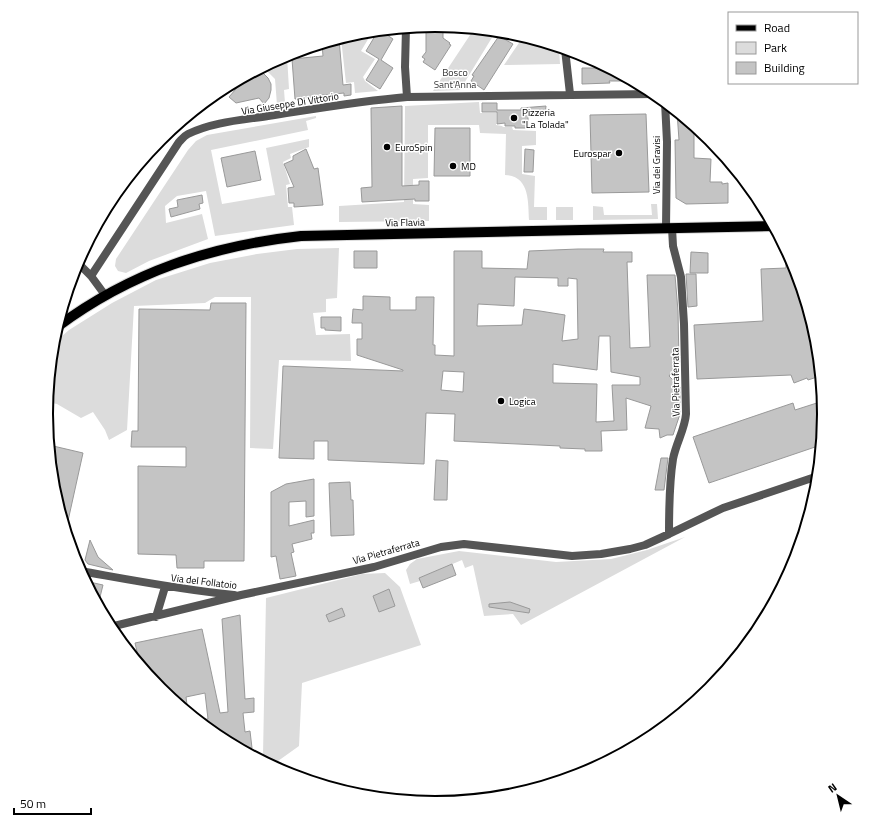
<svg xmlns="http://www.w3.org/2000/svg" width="870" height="828" font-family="'Titillium Web',sans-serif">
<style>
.green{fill:#dcdcdc}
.building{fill:#c4c4c4;stroke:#999;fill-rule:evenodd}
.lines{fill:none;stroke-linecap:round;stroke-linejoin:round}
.primary-casing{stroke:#dbdbdb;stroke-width:12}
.minor{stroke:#555;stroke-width:8}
.primary{stroke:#000;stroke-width:10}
.poi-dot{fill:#000;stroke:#fff;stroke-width:1.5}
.labels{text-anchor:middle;stroke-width:3;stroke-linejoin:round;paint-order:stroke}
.park-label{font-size:10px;fill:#333;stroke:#fff}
.street-label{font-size:10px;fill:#000;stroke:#fff}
.poi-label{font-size:10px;fill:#000;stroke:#fff;text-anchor:start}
.rim{fill:none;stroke:#000;stroke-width:2}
</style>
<rect width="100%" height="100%" fill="#fff"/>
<path class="green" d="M474 29 496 31 460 90 433 91Z
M373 31 361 51 375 59 363 77 365 81 378 91 355 93 354 82 346 83 341 38 359 32Z
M523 37 530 42 532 39 559 47 560 64 504 65Z
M307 48 308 53 287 56 289 89 284 90 285 103 277 105 275 79 263 67 286 55Z
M479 102 480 113H496V125L502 126 503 127H512L513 130 536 131V145L522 146V174L535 176 534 207H547V220H529C528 202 530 176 505 175L506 134 480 133 479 125H428V178L413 179V204L429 205V221L339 222V206L404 202 405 106Z
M316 116V118L306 121 308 130 211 150 222 204 275 195 266 148 309 139V147L290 154 291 158 283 162 290 184 286 185 288 207H292L294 225 215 236 206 191 177 196 165 206 166 223 202 214 208 239 149 261 126 273 118 271 115 266 116 259 188 150 196 141 207 135Z
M651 204H657L658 219 593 220V206L603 207 604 215H652Z
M556 207H573V220H556Z
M339 248 337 298 326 299V312L313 313 316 335 350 334 351 361 279 360 273 449 250 448 251 297H215L205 303 134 306 127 430 109 440 105 430 93 412 81 418 57 404 47 402 53 344 69 330 112 303 156 280 210 263 257 254 297 249Z
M685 537 521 625 513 614 484 616 473 565 465 568 462 560 419 578 420 581 410 584 406 570 410 564 417 559 459 551 556 562 611 559 647 550Z
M385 573 400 587 421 645 302 683 299 746 278 761V769L265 762 263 755 266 598 362 574Z"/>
<path class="building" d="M435 25 443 26V38L450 43 449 44 451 45 435 70 423 62 425 59 422 57 426 52V26Z
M380 30 393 39 381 60 393 68 380 89 366 80 379 59 366 51 378 31Z
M499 36 513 44 484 90 471 81 474 76 472 75Z
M339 39 343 85 351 84V95L344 96V93L313 96V97L295 99 292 59 323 56 322 44Z
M582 68H609L633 81H609L610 83 582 84Z
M259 69 268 78 271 84V90L269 98 264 104 259 98 236 103 229 97 248 75Z
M482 103H497V110H521V108L546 106 545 115 528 113V128H515V126H505V123L497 124V112H482Z
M402 106V186L419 185V181H429V201H415V199L362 202 361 188 372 187 371 108Z
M677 112 701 131 694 132V158L711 159 710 182H722V184L728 183V203L686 204 676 198 675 140H679Z
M646 114 649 192 592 193 590 115Z
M435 128H470V176H434Z
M306 149 314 169 318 168 323 205 294 207V203H289L288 188 294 187 284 164 293 160V156Z
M525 149 534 150 533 172H524Z
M255 151 261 180 227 187 221 158Z
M202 195 203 203 199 204 200 209 171 217 169 209 178 207 177 200Z
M785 248 794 265 817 338 820 376 808 380 807 378 794 383 791 375 697 379 694 325 763 321 761 269 786 268Z
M578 249H604L603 252H632V262H627L630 348 650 347 647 275H675L678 311 679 364 669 376 680 387V414L673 435H667L660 438 659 429 645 428 651 406 626 398 627 430 601 431 602 451H585V449L560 448V446L454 441 455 414 426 413 424 464 328 460V441H314V459L279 458 283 366 403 371V370L357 355V339H362V323H352L353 309 363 310V296L390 297V310H416V297H434L433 345H435V355L454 356V251H482V268L527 269 529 251ZM515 277 558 278V286H568V278L577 279 578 339 562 341 565 315 540 311 524 309 522 325 477 326 478 304 514 306ZM599 336H610L611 372 640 377V385H612L614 421 596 422 597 384 553 383V364L597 370ZM443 371 464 372 463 392 441 390Z
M354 251H377V268H354Z
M691 252 708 253V273H690Z
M686 274H696L697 306 688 307Z
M211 303H246L244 561H204V568H177L176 555 138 554V466L186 467V447H131L132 431H138L139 309 210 310Z
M321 317H341V331L325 330V328H321Z
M823 401 824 414 821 445 709 483 693 437 793 403 795 410Z
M49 445 83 453 66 530 53 490Z
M661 458H668L664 490H655Z
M436 460 448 461 447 500H434Z
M314 479V516L306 517V501L289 502V526L314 520V533H311L312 539 292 544 294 552 291 553 296 576 280 579 276 556 271 557V492L286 484Z
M350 482 351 500H353L354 535 331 536 329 483Z
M90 540 98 557 113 570 88 564 85 560Z
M452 564 456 575 423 588 419 578Z
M85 581 103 585 98 605Z
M389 589 395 606 379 612 373 596Z
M510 602 530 609 529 613 489 607V604Z
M342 608 345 616 329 622 326 615Z
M240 615 245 699 254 698V712L243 713 245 732 250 731 252 748 242 750 219 737 198 720 208 719 205 693 186 697 188 712 160 689 140 664 135 643 202 629 220 713 228 712 222 619Z"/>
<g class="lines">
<defs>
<path id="primary" d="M57 327C131 272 210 246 301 236L773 226"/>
</defs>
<use href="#primary" class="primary-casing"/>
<path class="minor" d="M406 28 405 67 407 97
M565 49 570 94
M665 102 667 142 666 228
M77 262 91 276 105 295
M91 276 179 142C182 139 184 136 188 134 212 122 242 120 268 116 314 109 360 101 407 97L655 94
M669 534 723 508 818 476
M80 571C131 580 182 590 234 595
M156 617 165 587
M110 627 241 595 374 567 441 547 464 544 572 556 601 554 630 549 645 545 669 534C669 509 669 484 673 459 676 443 685 429 686 414L684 324 681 277 673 246 672 228"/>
<use href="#primary" class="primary"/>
</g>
<g class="poi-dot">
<circle cx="514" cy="118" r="4"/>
<circle cx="387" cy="147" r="4"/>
<circle cx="619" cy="153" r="4"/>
<circle cx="453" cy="166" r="4"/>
<circle cx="501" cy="401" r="4"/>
</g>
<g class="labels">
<g class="park-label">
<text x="455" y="76">Bosco<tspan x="455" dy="12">Sant'Anna</tspan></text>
</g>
<g class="street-label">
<text transform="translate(290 103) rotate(-9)" y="4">Via Giuseppe Di Vittorio</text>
<text transform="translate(656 165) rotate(-90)" y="4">Via dei Gravisi</text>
<text transform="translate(405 222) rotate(-1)" y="4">Via Flavia</text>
<text transform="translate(675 382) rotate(-91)" y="4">Via Pietraferrata</text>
<text transform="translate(386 551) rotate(-16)" y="4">Via Pietraferrata</text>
<text transform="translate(204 581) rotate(7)" y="4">Via del Follatoio</text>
</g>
<g class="poi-label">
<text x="522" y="116">Pizzeria<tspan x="522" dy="12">"La Tolada"</tspan></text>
<text x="395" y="151">EuroSpin</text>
<text x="611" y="157" text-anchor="end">Eurospar</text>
<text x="461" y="170">MD</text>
<text x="509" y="405">Logica</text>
</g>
</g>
<path d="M0 0H870V828H0ZM53 414a382 382 0 1 1 764 0a382 382 0 1 1-764 0Z" fill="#fff" fill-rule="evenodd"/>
<path class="rim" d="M53 414a382 382 0 1 1 764 0a382 382 0 1 1-764 0Z"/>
<rect x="728" y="12" width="130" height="72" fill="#ffffff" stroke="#999999"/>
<rect x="736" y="25" width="20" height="6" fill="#000000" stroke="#999999"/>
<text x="764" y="32" font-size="12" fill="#000000">Road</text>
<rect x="736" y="42" width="20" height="12" fill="#dcdcdc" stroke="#999999"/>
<text x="764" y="52" font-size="12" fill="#000000">Park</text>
<rect x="736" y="62" width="20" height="12" fill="#c4c4c4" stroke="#999999"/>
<text x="764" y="72" font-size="12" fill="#000000">Building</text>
<g transform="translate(838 796) rotate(325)" stroke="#ffffff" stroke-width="3" paint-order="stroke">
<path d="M0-3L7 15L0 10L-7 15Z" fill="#000000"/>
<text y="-6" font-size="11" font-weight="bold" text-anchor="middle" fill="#000000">N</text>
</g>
<path d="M14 808v6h77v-6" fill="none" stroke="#000000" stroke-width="2"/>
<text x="20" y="808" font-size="12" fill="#000000" stroke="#ffffff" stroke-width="3" paint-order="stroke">50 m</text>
</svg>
